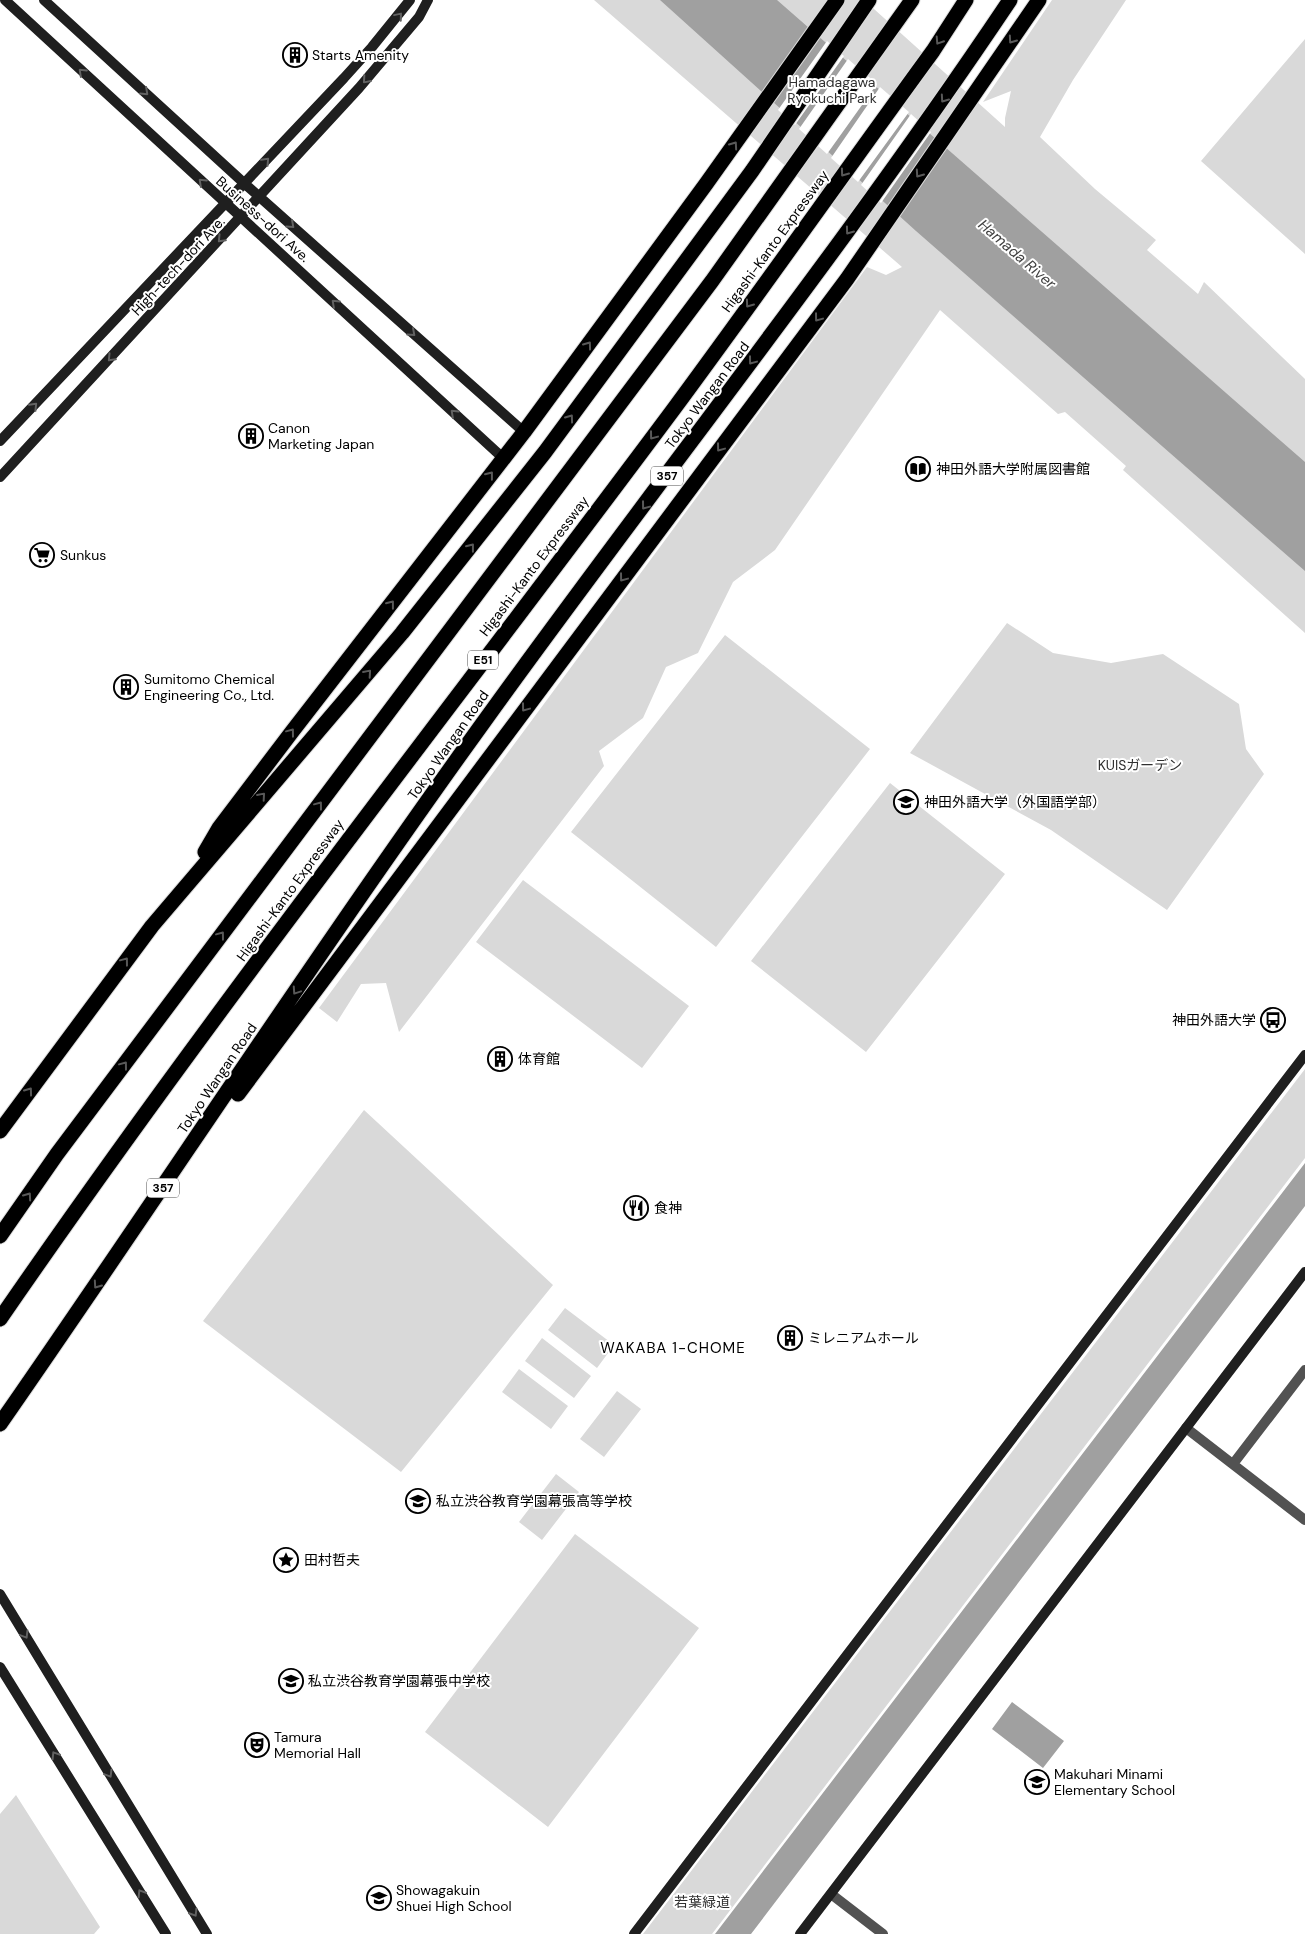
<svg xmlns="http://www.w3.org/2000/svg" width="1305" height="1934" font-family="'DM Sans','Noto Sans JP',sans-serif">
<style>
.green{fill:#d9d9d9}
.water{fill:#a0a0a0}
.pier{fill:#fff}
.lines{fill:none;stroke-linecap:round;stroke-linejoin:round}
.highway-casing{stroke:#dbdbdb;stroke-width:17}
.street{stroke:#525252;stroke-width:10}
.secondary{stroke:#1f1f1f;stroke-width:10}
.highway{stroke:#000;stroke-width:15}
.oneway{stroke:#626262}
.oneway2{stroke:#595959}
.labels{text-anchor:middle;stroke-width:4;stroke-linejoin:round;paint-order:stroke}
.shield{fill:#fff;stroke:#4c4c4c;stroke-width:1}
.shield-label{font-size:12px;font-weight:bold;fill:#000}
.poi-label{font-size:14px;fill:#000;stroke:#fff;text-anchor:start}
.park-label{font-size:14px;fill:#303030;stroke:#fff}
.street-label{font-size:14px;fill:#000;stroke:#fff}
.water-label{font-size:15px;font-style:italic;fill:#414141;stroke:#fff}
.neighbourhood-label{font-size:15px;letter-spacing:1px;fill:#000;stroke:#fff}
</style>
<rect width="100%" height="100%" fill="#fff"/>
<path class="green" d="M594 0H864L1005 127V118L1011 91 983 102 1052 0H1126L1073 80 1040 137 1095 189 1156 240 1147 250 1198 294 1204 282 1305 379V633L1123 470 1126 466 1065 412 1058 414 940 310 775 550 733 582 698 653 666 667 643 718 599 751 604 766 399 1032 386 983 361 984 337 1022 319 1008 867 267 886 275 902 267Z
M1305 39V254L1201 161Z
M1007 623 1053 653 1111 663 1163 654 1239 704 1246 749 1264 774 1167 910 1051 830 910 753Z
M725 635 870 749 716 947 571 832Z
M890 783 1005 874 866 1052 751 961Z
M523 880 689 1006 642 1068 476 942Z
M1305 1069V1158L712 1934H643Z
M364 1110 553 1285 401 1472 203 1321Z
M565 1308 614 1345 597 1368 548 1330Z
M542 1338 591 1376 574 1398 525 1361Z
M519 1369 568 1406 551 1429 502 1392Z
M617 1391 641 1409 604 1457 580 1439Z
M556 1474 579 1492 542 1540 519 1522Z
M575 1534 699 1628 548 1827 425 1732Z
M16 1795 100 1927 94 1934H0V1814Z"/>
<path class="water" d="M660 0H777L1305 462V571L916 231Z
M1305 1163V1206L751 1934H715Z
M1012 1702 1064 1741 1043 1768 992 1729Z"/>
<path class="pier" d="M827 41 844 56 795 125 778 110Z
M848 59 877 84 827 154 799 129Z
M880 87 909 112 858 182 831 158Z
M911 114 931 132 881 203 861 185Z"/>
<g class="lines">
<defs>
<path id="highway" d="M205 852 219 828 291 733 524 432 706 184 837 0
M238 1094 847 279 1039 0
M0 1131 152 926 402 633 545 452 752 171 869 0
M0 1236 57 1154 712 281 912 0
M0 1319C214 1008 448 712 673 410 761 291 846 170 933 51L966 0
M0 1424C162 1191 317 953 483 723 657 481 844 248 1010 0"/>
</defs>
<use href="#highway" class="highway-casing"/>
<path class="street" d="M1186 1428 1305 1520
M1233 1464 1305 1370
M831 1894 883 1934"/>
<path class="secondary" d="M5 0 503 458
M44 0 245 184 524 432
M0 441 344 78 372 47 410 0
M0 477 359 88 419 17 428 0
M0 1594 207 1934
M0 1667 166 1934
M634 1934 1305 1055
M800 1934 1305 1272"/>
<use href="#highway" class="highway"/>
</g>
<defs><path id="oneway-chevron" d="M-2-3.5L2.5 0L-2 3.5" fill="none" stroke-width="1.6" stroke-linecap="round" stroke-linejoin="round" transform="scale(1.25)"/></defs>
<g class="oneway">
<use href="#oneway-chevron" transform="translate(399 16) rotate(-50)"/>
<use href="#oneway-chevron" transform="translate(82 72) rotate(-137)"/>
<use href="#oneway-chevron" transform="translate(366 80) rotate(131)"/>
<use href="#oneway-chevron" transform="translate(145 92) rotate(43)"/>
<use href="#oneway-chevron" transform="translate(266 161) rotate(-47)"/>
<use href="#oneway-chevron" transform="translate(202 182) rotate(-137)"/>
<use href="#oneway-chevron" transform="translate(291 225) rotate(42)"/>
<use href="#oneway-chevron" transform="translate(221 239) rotate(133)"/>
<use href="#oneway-chevron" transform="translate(335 303) rotate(-137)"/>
<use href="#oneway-chevron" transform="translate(412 333) rotate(42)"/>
<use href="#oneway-chevron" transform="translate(111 358) rotate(133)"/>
<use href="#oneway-chevron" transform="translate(34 406) rotate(-46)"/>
<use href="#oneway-chevron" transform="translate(454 413) rotate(-137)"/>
<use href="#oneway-chevron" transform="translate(25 1635) rotate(59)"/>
<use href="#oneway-chevron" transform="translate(55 1755) rotate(-122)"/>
<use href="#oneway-chevron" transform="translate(109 1774) rotate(59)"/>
<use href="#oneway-chevron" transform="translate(141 1893) rotate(-122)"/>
<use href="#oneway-chevron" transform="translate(194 1913) rotate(58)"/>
</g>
<g class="oneway2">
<use href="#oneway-chevron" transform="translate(1012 40) rotate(125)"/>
<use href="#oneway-chevron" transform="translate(939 41) rotate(123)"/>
<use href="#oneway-chevron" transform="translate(944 99) rotate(125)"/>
<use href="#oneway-chevron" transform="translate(734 145) rotate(-55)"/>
<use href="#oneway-chevron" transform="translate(844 173) rotate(126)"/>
<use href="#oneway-chevron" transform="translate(919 174) rotate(125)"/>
<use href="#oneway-chevron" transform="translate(849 231) rotate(126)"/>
<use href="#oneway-chevron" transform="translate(749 304) rotate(126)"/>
<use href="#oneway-chevron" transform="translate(818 318) rotate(127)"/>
<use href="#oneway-chevron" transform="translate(588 345) rotate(-54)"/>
<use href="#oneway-chevron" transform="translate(752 361) rotate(127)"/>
<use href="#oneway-chevron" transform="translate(570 418) rotate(-54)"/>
<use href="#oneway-chevron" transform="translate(653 436) rotate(127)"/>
<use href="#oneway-chevron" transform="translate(720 448) rotate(127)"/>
<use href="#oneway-chevron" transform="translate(490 475) rotate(-52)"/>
<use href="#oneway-chevron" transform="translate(645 506) rotate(127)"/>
<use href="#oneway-chevron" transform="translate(471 547) rotate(-52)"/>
<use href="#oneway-chevron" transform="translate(623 578) rotate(127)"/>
<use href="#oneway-chevron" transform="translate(391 604) rotate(-52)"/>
<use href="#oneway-chevron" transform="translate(368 673) rotate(-49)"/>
<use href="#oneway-chevron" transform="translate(525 708) rotate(127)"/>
<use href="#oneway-chevron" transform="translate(291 732) rotate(-53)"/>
<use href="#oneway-chevron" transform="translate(262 796) rotate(-49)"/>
<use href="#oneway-chevron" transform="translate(319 805) rotate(-53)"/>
<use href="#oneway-chevron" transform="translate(221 935) rotate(-53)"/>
<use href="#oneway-chevron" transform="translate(125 961) rotate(-53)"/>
<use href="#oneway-chevron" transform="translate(296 991) rotate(124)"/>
<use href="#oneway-chevron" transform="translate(124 1065) rotate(-53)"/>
<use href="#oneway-chevron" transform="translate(29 1091) rotate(-54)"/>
<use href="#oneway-chevron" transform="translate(28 1196) rotate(-55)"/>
<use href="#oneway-chevron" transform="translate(97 1285) rotate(125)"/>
</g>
<defs>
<symbol id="building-ring" viewBox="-11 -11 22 22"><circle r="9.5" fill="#fff" stroke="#000" stroke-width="1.5"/><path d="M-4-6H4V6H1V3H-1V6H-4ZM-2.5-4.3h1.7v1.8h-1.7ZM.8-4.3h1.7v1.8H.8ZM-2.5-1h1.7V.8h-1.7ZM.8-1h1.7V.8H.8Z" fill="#000"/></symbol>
<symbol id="library-ring" viewBox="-11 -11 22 22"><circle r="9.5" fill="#fff" stroke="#000" stroke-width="1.5"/><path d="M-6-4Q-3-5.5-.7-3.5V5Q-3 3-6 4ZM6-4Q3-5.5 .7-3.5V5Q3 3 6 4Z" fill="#000"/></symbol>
<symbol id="supermarket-ring" viewBox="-11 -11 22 22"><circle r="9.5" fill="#fff" stroke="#000" stroke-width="1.5"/><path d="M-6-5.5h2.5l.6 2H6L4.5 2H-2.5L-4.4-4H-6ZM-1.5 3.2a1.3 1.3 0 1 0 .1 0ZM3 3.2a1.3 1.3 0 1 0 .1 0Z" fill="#000"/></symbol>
<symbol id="university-ring" viewBox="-11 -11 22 22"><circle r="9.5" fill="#fff" stroke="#000" stroke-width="1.5"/><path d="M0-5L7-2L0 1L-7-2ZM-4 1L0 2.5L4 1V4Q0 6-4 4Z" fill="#000"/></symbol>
<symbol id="bus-ring" viewBox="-11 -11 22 22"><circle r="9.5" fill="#fff" stroke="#000" stroke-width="1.5"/><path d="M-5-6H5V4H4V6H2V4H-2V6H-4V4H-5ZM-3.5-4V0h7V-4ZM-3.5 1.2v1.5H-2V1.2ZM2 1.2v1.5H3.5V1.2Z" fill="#000"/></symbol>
<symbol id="restaurant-ring" viewBox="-11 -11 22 22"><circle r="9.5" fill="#fff" stroke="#000" stroke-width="1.5"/><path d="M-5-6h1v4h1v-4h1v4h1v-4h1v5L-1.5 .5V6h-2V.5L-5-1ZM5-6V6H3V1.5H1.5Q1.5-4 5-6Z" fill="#000"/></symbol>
<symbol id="school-ring" viewBox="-11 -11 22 22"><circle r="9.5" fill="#fff" stroke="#000" stroke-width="1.5"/><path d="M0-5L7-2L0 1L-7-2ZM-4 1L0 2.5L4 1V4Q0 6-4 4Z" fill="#000"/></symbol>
<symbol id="sight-ring" viewBox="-11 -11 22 22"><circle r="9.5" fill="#fff" stroke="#000" stroke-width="1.5"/><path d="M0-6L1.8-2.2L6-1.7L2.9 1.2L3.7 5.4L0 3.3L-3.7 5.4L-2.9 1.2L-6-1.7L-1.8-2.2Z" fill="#000"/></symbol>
<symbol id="theatre-ring" viewBox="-11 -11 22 22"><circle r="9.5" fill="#fff" stroke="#000" stroke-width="1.5"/><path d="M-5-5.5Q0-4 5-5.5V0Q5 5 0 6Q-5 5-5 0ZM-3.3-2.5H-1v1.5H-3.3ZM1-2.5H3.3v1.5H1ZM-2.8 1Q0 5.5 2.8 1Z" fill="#000"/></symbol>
</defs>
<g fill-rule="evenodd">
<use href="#building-ring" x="281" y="41" width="28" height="28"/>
<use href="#building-ring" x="237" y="422" width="28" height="28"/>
<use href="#library-ring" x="904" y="455" width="28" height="28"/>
<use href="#supermarket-ring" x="28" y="541" width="28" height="28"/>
<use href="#building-ring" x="112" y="673" width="28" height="28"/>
<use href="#university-ring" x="892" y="788" width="28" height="28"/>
<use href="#bus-ring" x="1259" y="1006" width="28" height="28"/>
<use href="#building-ring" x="486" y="1045" width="28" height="28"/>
<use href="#restaurant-ring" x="622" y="1194" width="28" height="28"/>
<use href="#building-ring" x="776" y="1324" width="28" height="28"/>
<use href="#school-ring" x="404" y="1487" width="28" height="28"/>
<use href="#sight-ring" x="272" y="1546" width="28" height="28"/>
<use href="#school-ring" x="277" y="1667" width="28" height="28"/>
<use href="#theatre-ring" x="243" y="1731" width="28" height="28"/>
<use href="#school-ring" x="1023" y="1768" width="28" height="28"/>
<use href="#school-ring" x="365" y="1884" width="28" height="28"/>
</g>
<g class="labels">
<g class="shield">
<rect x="651" y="466.5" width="32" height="19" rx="4"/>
<rect x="468" y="650.5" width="30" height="19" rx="4"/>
<rect x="147" y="1178.5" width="32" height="19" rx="4"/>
</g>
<g class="shield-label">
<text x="667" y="480">357</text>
<text x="483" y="664">E51</text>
<text x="163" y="1192">357</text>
</g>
<g class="poi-label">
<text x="312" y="60">Starts Amenity</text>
<text x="268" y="433">Canon<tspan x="268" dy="16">Marketing Japan</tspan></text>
<text x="936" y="474">神田外語大学附属図書館</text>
<text x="60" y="560">Sunkus</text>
<text x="144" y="684">Sumitomo Chemical<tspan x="144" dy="16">Engineering Co., Ltd.</tspan></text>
<text x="924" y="807">神田外語大学（外国語学部）</text>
<text x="1256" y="1025" text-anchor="end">神田外語大学</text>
<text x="518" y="1064">体育館</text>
<text x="654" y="1213">食神</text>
<text x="808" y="1343">ミレニアムホール</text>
<text x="436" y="1506">私立渋谷教育学園幕張高等学校</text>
<text x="304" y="1565">田村哲夫</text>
<text x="308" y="1686">私立渋谷教育学園幕張中学校</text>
<text x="274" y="1742">Tamura<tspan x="274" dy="16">Memorial Hall</tspan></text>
<text x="1054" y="1779">Makuhari Minami<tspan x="1054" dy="16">Elementary School</tspan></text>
<text x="396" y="1895">Showagakuin<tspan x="396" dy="16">Shuei High School</tspan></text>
</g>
<g class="park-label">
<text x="832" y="87">Hamadagawa<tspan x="832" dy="16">Ryokuchi Park</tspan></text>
<text x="1140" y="770">KUISガーデン</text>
<text x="702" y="1907">若葉緑道</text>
</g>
<g class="street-label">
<text transform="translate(263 219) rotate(42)" y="5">Business-dori Ave.</text>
<text transform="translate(775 241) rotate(-54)" y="5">Higashi-Kanto Expressway</text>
<text transform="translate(178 266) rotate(-47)" y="5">High-tech-dori Ave.</text>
<text transform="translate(707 395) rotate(-53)" y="5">Tokyo Wangan Road</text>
<text transform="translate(534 566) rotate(-53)" y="5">Higashi-Kanto Expressway</text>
<text transform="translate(448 745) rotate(-55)" y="5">Tokyo Wangan Road</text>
<text transform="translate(290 890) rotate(-54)" y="5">Higashi-Kanto Expressway</text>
<text transform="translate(217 1078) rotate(-56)" y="5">Tokyo Wangan Road</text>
</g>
<g class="water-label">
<text transform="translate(1017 254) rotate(41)" y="5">Hamada River</text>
</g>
<g class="neighbourhood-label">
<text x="673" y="1353">WAKABA 1-CHOME</text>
</g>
</g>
</svg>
